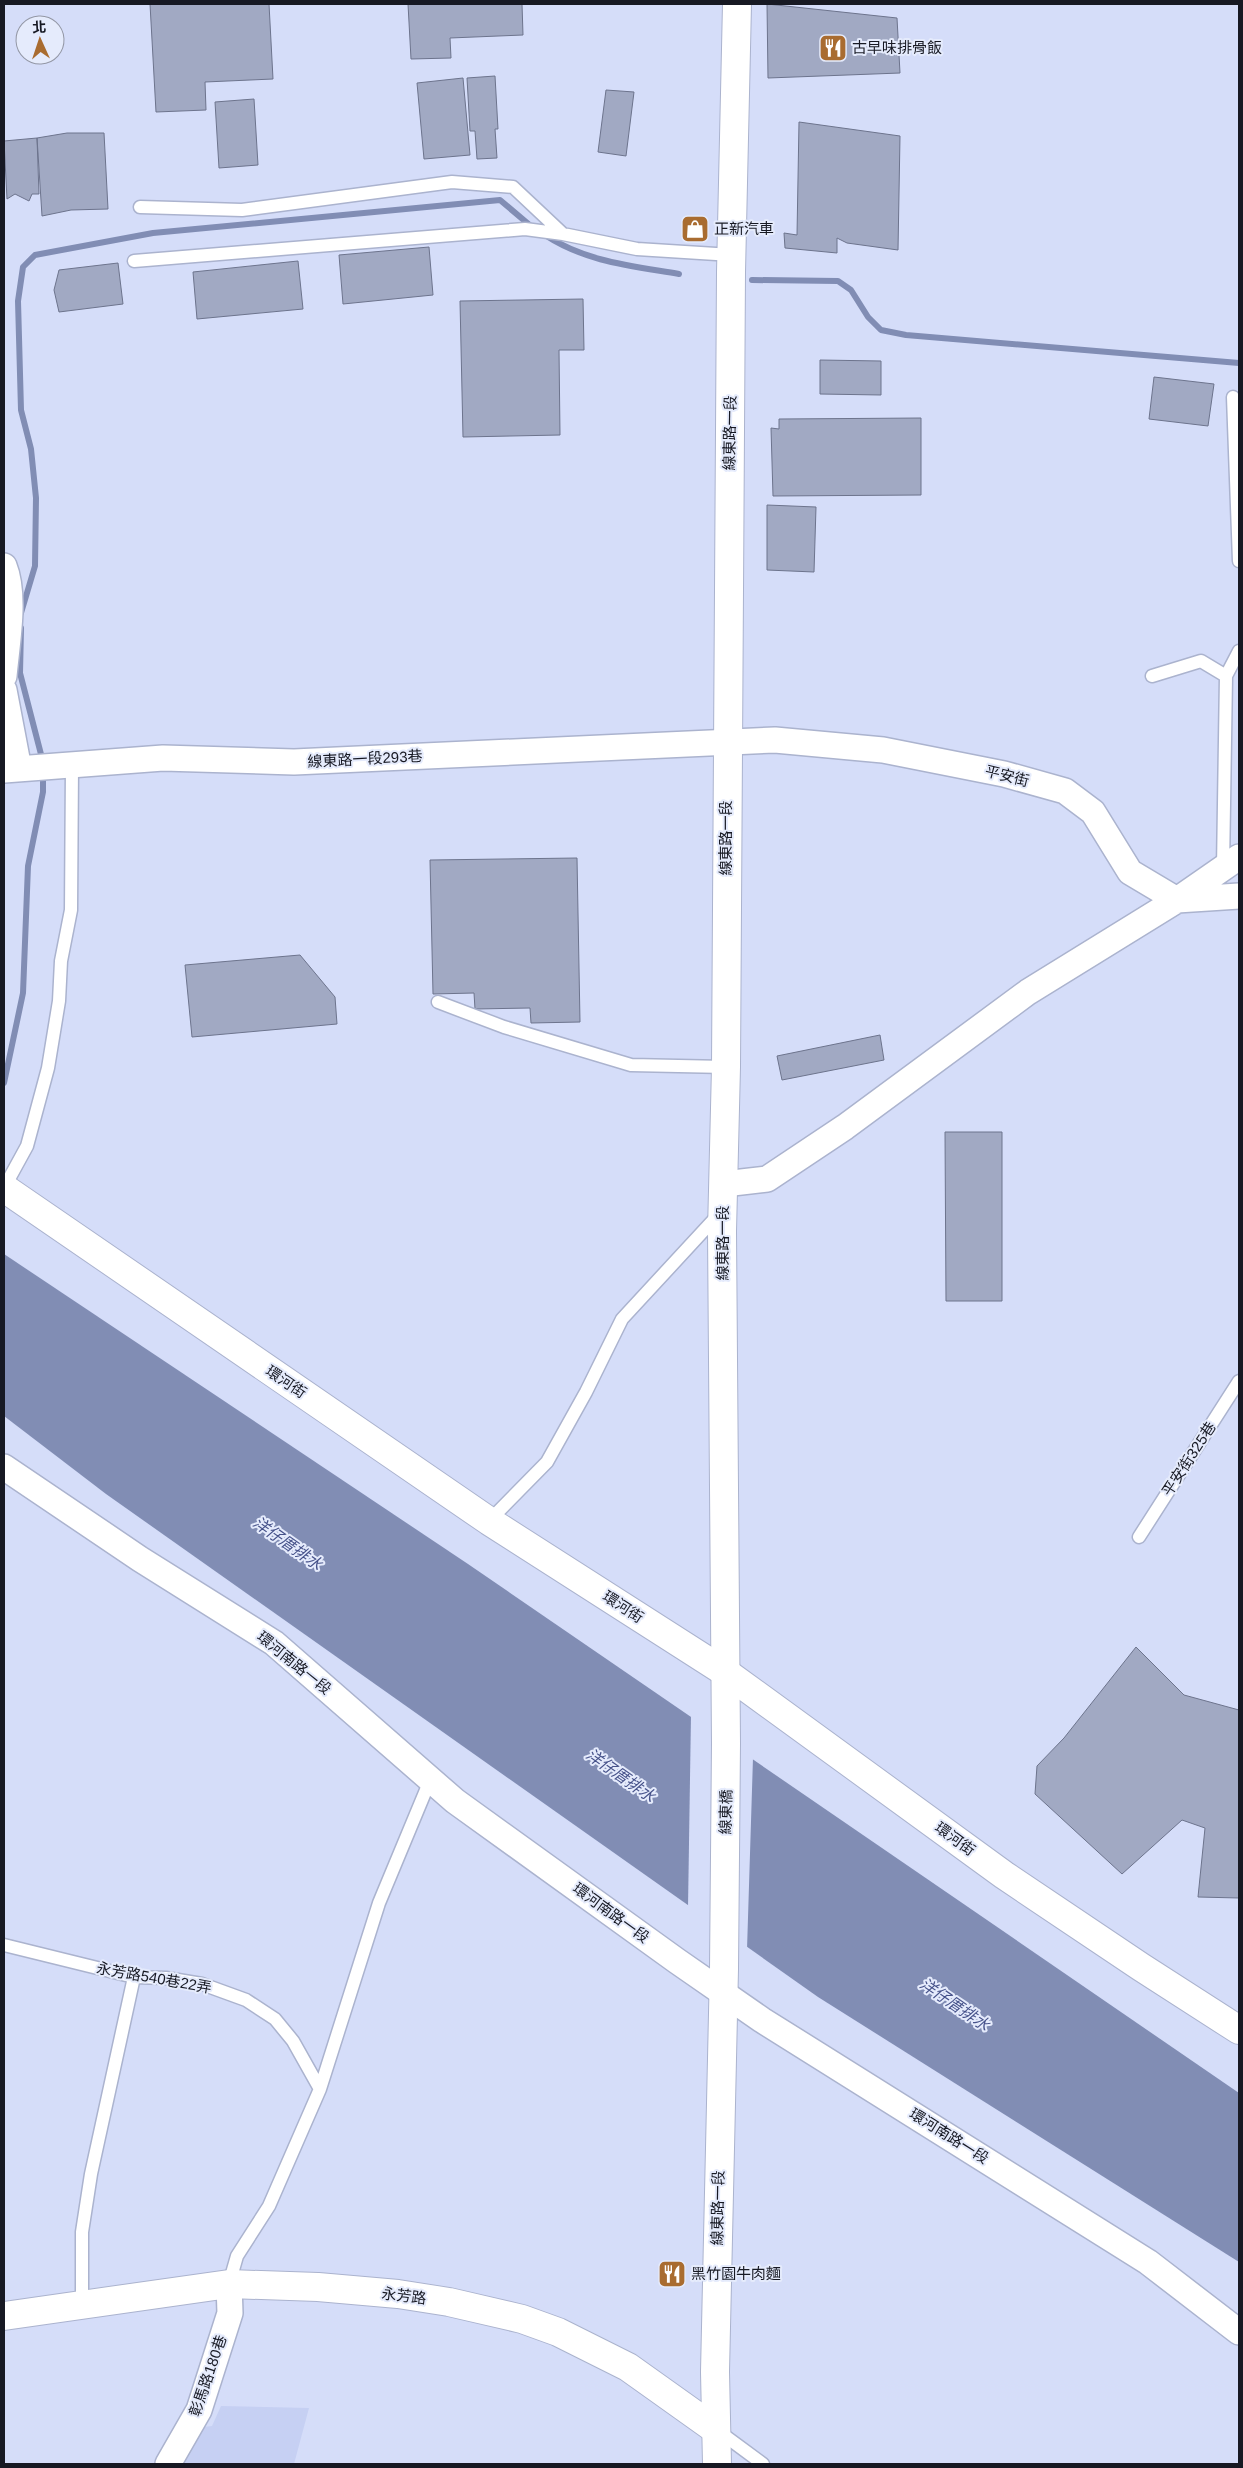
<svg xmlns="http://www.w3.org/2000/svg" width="1243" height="2468" font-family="Helvetica,'Noto Sans TC',sans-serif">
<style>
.built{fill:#c6d0f3}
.water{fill:#818db4}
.pier{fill:#d5ddf9}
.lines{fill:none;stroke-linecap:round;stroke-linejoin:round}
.stream{stroke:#818db4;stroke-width:6}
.building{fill:#a1a9c3;stroke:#6d748d}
.service-casing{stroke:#abb3ce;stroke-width:15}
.minor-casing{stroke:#abb3ce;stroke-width:28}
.tertiary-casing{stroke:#abb3ce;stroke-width:30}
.secondary-casing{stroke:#abb3ce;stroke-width:30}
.service{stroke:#fff;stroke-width:12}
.minor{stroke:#fff;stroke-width:25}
.tertiary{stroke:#fff;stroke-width:28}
.secondary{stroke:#fff;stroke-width:28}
.labels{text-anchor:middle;stroke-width:4;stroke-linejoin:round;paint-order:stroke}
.poi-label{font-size:15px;fill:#171923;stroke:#e5ebfc;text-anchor:start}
.street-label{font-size:15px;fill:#171923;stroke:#e5ebfc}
.water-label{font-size:16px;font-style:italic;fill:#46528a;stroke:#e5ebfc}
</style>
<rect width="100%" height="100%" fill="#d5ddf9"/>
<path class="built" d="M221 2406 309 2408 294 2464H177L195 2428 212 2426Z"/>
<path class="water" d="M4 1254 468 1564 1239 2093V2262L818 1997 106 1494 4 1416Z"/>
<path class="pier" d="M691 1714 753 1757 747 1950 688 1908Z"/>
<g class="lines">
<path class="stream" d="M545 235C586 262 632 266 679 274
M752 280 838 281 851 290 868 317 881 330 906 335 1239 363
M21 613 35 566 36 498 31 449 21 410 18 301 23 267 35 255 153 233 500 200 532 227
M21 628 20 673 43 762
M4 1083 23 993 28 866 43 792V772"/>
</g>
<path class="building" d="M150 4H269L273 79 205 82 206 110 156 112Z
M408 4H522L523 35 450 38 451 58 411 59Z
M767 4 897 18 900 73 768 78Z
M495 76 498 129H495L497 158 477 159 475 131H470L467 78Z
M463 78 470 155 424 159 417 83Z
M606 90 634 92 626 156 598 152Z
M254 99 258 165 219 168 215 102Z
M799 122 900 136 898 250 847 243 837 238V253L785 248 784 233 797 235Z
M67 133H104L108 209 71 210 42 216 37 138Z
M37 138 39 194H32L29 201 15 194 7 199 4 141Z
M429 247 433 295 343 304 339 255Z
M298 261 303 309 197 319 193 272Z
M118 263 123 304 59 312 54 290 59 270Z
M583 299 584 350H559L560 435 463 437 460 301Z
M820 360 881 361V395L820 394Z
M1154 377 1214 384 1208 426 1149 419Z
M921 418V495L773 496 771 428 779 429V419Z
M767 505 816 507 814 572 767 570Z
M577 858 580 1022 531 1023 530 1008 475 1009 474 993 433 994 430 860Z
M300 955 335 997 337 1024 192 1037 185 965Z
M880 1035 884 1060 782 1080 777 1056Z
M945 1132H1002V1301H946Z
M1136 1647 1184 1695 1239 1710V1898L1198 1897 1205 1828 1182 1820 1122 1874 1035 1794 1037 1766 1064 1738Z"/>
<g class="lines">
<defs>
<path id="service" d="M140 207 242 210 452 182 513 187 563 234 637 249 732 255
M134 261 525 229 563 234
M1233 397 1239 561
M1152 676 1201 661 1226 676
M1223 868 1226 676 1239 651
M438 1002 504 1027 631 1065 726 1067
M4 1188 27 1146 48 1068 59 1001 61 961 71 910 72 766
M489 1521 547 1462 586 1392 622 1319 719 1214
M1139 1537 1239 1381
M4 1945 134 1977 166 1978 202 1984 246 2000 275 2019 293 2041 320 2089
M229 2284 237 2256 269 2206 320 2089 379 1903 431 1778
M82 2304V2232L91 2174 134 1977
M717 2430 763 2464"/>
<path id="minor" d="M4 566C16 596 7 643 4 676
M4 690 19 769
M4 770 163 758 294 762 775 740 883 750 1004 774 1065 791 1093 812 1130 872 1177 900 1239 896
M724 1184 767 1179 845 1127 1028 992 1177 900 1239 857
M4 1467 140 1559 274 1643 455 1801 677 1961 762 2020 1148 2262 1239 2332
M168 2464 199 2410 230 2313 229 2284"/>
<path id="tertiary" d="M4 1188 489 1521 725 1672 1004 1875 1141 1967 1239 2030
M4 2316 229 2284 318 2287 398 2294 449 2302 522 2319 558 2332 628 2367 715 2429"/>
<path id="secondary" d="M717 2464 715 2372 724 1969 726 1743 722 1231 726 1067 731 272 737 4"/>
</defs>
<use href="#service" class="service-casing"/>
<use href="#minor" class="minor-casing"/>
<use href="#tertiary" class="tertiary-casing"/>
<use href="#secondary" class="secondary-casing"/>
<use href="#service" class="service"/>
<use href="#minor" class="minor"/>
<use href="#tertiary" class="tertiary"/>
<use href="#secondary" class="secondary"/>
</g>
<defs>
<symbol id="restaurant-square" viewBox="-11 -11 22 22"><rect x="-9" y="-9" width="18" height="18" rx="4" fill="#a96c30" stroke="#e5ebfc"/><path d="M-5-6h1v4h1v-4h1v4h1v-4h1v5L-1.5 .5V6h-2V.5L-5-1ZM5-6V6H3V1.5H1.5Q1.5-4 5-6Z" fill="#fff"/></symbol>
<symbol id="shop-square" viewBox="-11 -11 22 22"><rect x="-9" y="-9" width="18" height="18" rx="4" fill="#a96c30" stroke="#e5ebfc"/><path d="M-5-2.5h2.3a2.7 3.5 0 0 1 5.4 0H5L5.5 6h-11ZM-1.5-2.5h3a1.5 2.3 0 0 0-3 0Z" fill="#fff"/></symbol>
</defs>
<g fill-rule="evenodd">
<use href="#restaurant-square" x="817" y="32" width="32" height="32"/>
<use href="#shop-square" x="679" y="213" width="32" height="32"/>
<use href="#restaurant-square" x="656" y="2258" width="32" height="32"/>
</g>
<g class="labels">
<g class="poi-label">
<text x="852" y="53">古早味排骨飯</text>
<text x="714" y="234">正新汽車</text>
<text x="691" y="2279">黑竹園牛肉麵</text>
</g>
<g class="street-label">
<text transform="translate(730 433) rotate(-89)" y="5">線東路一段</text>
<text transform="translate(365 759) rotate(-3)" y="5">線東路一段293巷</text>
<text transform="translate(1007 776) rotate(14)" y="5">平安街</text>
<text transform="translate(726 838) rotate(-90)" y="5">線東路一段</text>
<text transform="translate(723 1243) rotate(-90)" y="5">線東路一段</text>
<text transform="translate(286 1382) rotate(34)" y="5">環河街</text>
<text transform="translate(1189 1459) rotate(-57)" y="5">平安街325巷</text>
<text transform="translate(623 1607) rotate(33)" y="5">環河街</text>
<text transform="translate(294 1663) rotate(39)" y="5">環河南路一段</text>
<text transform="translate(726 1812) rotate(-89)" y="5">線東橋</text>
<text transform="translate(955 1839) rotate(36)" y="5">環河街</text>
<text transform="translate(611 1913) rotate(36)" y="5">環河南路一段</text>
<text transform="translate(154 1978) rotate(10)" y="5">永芳路540巷22弄</text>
<text transform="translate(949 2136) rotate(32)" y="5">環河南路一段</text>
<text transform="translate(718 2208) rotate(-89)" y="5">線東路一段</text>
<text transform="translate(404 2296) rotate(7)" y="5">永芳路</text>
<text transform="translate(208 2376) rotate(-71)" y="5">彰馬路180巷</text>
</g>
<g class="water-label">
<text transform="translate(288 1543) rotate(35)" y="6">洋仔厝排水</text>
<text transform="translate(621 1775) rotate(35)" y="6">洋仔厝排水</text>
<text transform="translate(955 2004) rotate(34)" y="6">洋仔厝排水</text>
</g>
</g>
<rect width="1243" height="2468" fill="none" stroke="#171923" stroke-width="10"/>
<g transform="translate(40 40) rotate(357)"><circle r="24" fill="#e5ebfc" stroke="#9397a5"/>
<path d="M0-4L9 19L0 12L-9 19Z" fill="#a96c30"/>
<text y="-8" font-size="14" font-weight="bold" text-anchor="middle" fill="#171923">北</text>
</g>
</svg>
